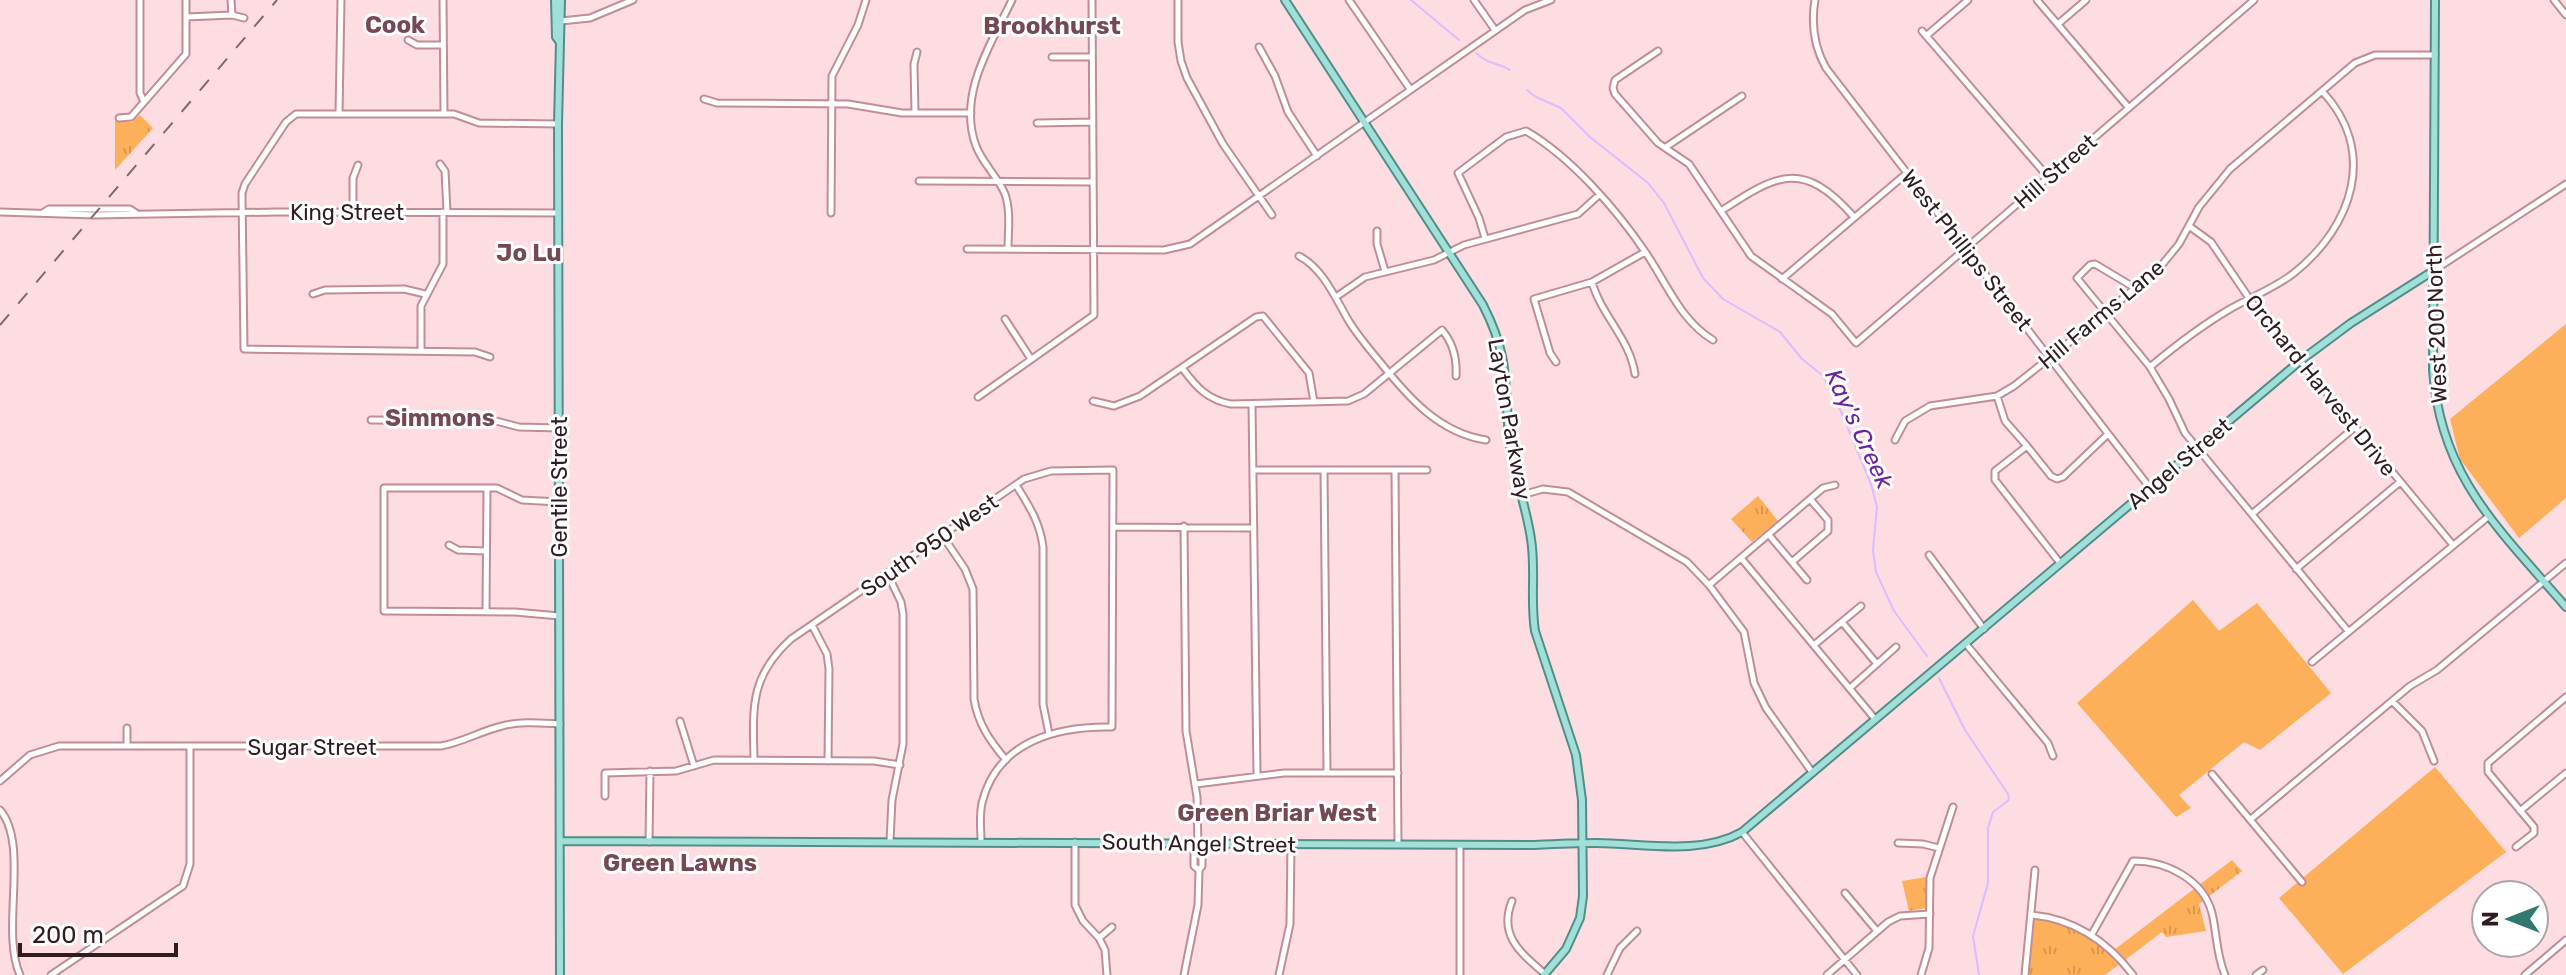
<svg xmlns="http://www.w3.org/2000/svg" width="2566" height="975" font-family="Rubik,sans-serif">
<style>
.grass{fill:#feaf59}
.park{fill:url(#park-tufts)}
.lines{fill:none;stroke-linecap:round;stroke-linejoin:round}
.stream{stroke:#dcbcff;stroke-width:2}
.minor-casing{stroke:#c08d97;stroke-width:9}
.major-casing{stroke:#518e88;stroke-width:10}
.minor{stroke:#fff;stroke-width:5}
.major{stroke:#a1e0d9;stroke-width:6}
.rail{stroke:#81686d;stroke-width:2;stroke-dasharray:14 14;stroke-linecap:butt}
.labels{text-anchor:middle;stroke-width:6;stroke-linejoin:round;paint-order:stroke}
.street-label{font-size:22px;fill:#301c20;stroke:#fff}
.neighbourhood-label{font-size:24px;font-weight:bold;fill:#754852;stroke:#fff}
.water-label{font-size:24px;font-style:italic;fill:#6c23a2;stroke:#fff}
</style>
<defs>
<pattern id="park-tufts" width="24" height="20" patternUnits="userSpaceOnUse" patternTransform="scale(2)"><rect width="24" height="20" fill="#feaf59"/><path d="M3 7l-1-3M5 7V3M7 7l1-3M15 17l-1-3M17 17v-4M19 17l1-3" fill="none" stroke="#da964d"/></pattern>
</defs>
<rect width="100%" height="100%" fill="#fedde2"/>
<path class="grass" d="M2566 324V498L2519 538 2460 459 2450 419Z
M2193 600 2219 631 2257 603 2331 693 2260 750 2244 742 2179 795 2191 808 2176 817 2077 703Z
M2435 767 2506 852 2343 974 2279 898Z"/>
<path class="park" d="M140 115 153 128 115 170V121L132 122Z
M1758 496 1778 521 1752 542 1731 519Z
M2232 860 2242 871 2199 904 2206 931 2166 937 2162 932 2105 975H2028L2033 919C2063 922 2087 934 2110 953Z
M1927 877 1926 908 1909 911 1902 881Z"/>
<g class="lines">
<path class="stream" d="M1411 0 1459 40
M1476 53C1491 66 1495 61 1510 70
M1527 90 1536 97 1561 108 1590 137 1648 183 1664 203 1703 278 1723 299 1780 332 1802 359 1822 375 1837 402 1871 484 1877 507 1873 550 1876 572 1894 611 1927 656
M1939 678 1965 730 2008 794 2009 800 1993 812 1988 828V883L1973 936 1979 975"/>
<defs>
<path id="minor" d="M140 0V93L144 102
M231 0 232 15
M443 0 444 114
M1178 0V42L1181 61 1187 78 1223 144 1272 215
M1349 0 1410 89
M1474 0 1495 30
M1815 0C1811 24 1814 47 1826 68L2150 488
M2037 0 2129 108
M2554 0 2566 15
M186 17 232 15 244 18
M561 21 590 18 633 0
M2058 24 2086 0
M1922 31 2048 177
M1926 36 1968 0
M408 40 417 45H443
M1259 47 1275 76 1288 112 1317 156
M1658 51 1615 80 1613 88 1615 94 1658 143 1689 164 1751 256 1832 314 1856 343 2254 0
M1052 57H1092
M704 99 717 103 848 104 902 113H971
M915 113 914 64 917 52
M339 114 341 0
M119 118 131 117 186 54V0
M1037 123 1093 122
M1666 147 1742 96
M440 164 445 171 447 212
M919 181 1093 182
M1721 211C1777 174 1803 159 1854 217
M0 212 94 215 277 212 558 213
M44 212 49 209H130L136 213
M353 212V178L358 165
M831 213 832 76 858 25 866 0
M2189 226 2211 242 2253 304 2453 545
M1377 231V244L1385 271
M1485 238 1479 218 1458 173 1506 137 1526 131C1571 157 1617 210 1646 253 1667 284 1681 321 1713 340
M967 249 1164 250 1190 244 1525 10 1551 0
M1008 249C1008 232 1011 211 1005 194 998 177 983 164 976 146 957 95 991 44 1012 0
M1299 256C1324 269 1336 300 1350 323 1359 337 1370 350 1380 362 1408 397 1439 433 1486 440
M2433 271 2566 184
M1782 279 1907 173
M1592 282C1601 315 1630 339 1635 374
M2135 288 2095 264 2090 265 2077 278 2150 367 2169 399 2185 433 2348 631
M313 294 325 290 404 289 425 294
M1336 297 1365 277 1434 260 1464 245 1578 214 1599 195
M1005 319 1031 359
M421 351V306L443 264V212
M490 357 475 352 244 349 242 193 245 184 286 122 296 114H454L479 123 558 124
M1556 362 1550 353 1534 299 1592 282 1645 252
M2150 367C2175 346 2201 326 2230 309 2251 297 2275 288 2294 273 2353 226 2378 151 2322 91
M1183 369C1196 387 1208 400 1231 404L1348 401 1364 394 1442 330C1453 343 1457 360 1456 376
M1997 396 2005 421 2027 446 1995 471V480L2060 563
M978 397 1094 315 1092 0
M1093 401 1114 406 1140 396 1256 317 1263 316 1309 373 1314 402
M1252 404 1257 774
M371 420 496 421 519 427 559 428
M1895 440 1905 421 1930 406 1997 396 2014 386 2101 317 2161 266 2179 244 2199 207 2230 169 2355 63 2375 55H2435
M2027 446 2051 476 2057 479 2063 477 2108 434
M1253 470H1427
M1324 470 1327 772
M1395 470 1398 844
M1016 485C1029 506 1040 522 1043 547V704L1049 734
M1522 495 1543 489 1568 492 1687 562 1709 585 1744 632 1754 683 1766 708 1812 772
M559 502 522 500 497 488H384V611L515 612 559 616
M2252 514 2355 427
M1184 526 1186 731 1197 797 1198 850 1202 853V866L1199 870 1198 905 1184 975
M1113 527 1254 528
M942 535 965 569 973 589 974 699C978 724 990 741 1006 760
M1769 535 1807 580
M449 545 458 550 486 551
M1929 555 1984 629
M1741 558 1875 719
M1792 562 1828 531V520L1810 499
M2296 569 2400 482
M887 573 901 602 903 614V744L892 800 890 841
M1709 585 1823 488 1835 485
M486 612 487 488
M1842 622 1877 664
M812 625 827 654 829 669 828 761
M1966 644 2048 743 2053 756
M1814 645 1861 606
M2312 662 2489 516
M1850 688 1896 647
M2392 701 2422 731 2434 761
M680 721 694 766
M127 746V728
M754 760C753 709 749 677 791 639L1024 479 1051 471 1113 470 1112 727C1057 726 997 741 982 803 979 816 981 829 981 841
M2212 774 2302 882
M0 781 30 755 59 746H441C463 742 481 731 502 726 521 721 540 723 560 724
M1196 784 1284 773H1398
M605 796V773L676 771 714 760 874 761 900 765
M0 810C30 845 0 931 20 975
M2520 811 2566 773
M2251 819 2410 686 2437 670 2566 563
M1742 832 1857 975
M649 842 650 771
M1075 842V905L1083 921 1099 938 1105 950 1107 975
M1898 843 1923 844 1939 848
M2516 847 2534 833V827L2488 772V763L2566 697
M1198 850 1194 853V866L1199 870
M1845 893 1877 931
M1512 901C1498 936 1521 953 1545 974
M2031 915C2075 919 2107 941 2133 975
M2092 934 2133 861C2166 861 2203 879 2212 913 2217 934 2216 954 2225 975
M1099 938 1112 927
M51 975 183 886 190 864V747
M1279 975 1290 924 1291 844
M1460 975V845
M1607 975 1620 948 1637 931
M1827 975 1888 922 1900 916 1930 914
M1921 975 1929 948 1930 878 1953 807
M2025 975 2035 870
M2256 975 2263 970
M2525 975 2566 940"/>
<path id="major" d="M555 0 556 37 559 41
M1285 0 1483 305C1510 358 1504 381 1509 436 1512 471 1526 504 1531 539 1536 569 1530 600 1535 631L1576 755 1582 800 1583 896 1580 918 1566 949 1544 975
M2435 0 2433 370C2440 477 2500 530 2566 607
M560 841 1534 845C1554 844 1575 843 1596 843 1642 843 1699 856 1742 832L2300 361 2351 323 2433 271
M560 975 558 124 561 0"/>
</defs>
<use href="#minor" class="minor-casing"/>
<use href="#major" class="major-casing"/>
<use href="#minor" class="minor"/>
<use href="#major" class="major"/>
<path class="rail" d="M0 325 277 0"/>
</g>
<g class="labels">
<g class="street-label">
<text transform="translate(2055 171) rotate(-41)" y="8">Hill Street</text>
<text x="347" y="220">King Street</text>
<text transform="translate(1967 250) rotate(52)" y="8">West Phillips Street</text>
<text transform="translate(2101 314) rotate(-40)" y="8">Hill Farms Lane</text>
<text transform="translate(2436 324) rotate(-92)" y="8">West 200 North</text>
<text transform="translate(2321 385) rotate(51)" y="8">Orchard Harvest Drive</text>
<text transform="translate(1510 419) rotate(80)" y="8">Layton Parkway</text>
<text transform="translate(2179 463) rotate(-40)" y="8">Angel Street</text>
<text transform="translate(559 487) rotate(-90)" y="8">Gentile Street</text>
<text transform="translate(929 545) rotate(-35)" y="8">South 950 West</text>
<text x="312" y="755">Sugar Street</text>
<text transform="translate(1199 843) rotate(1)" y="8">South Angel Street</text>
</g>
<g class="neighbourhood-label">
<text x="395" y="33">Cook</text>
<text x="1052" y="34">Brookhurst</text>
<text x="529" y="261">Jo Lu</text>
<text x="440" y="426">Simmons</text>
<text x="1277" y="821">Green Briar West</text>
<text x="680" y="871">Green Lawns</text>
</g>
<g class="water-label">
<text transform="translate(1859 429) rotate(65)" y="8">Kay's Creek</text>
</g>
</g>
<g transform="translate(2510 919) rotate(270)"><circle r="38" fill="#ffffff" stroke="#aca4a6" stroke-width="2"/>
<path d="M0-6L14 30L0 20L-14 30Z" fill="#317871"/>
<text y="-12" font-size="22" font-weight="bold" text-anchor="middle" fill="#301c20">N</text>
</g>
<path d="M20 943v12h156v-12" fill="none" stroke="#301c20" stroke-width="4"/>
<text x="32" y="943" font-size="24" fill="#301c20" stroke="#ffffff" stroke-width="6" paint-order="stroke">200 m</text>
</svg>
